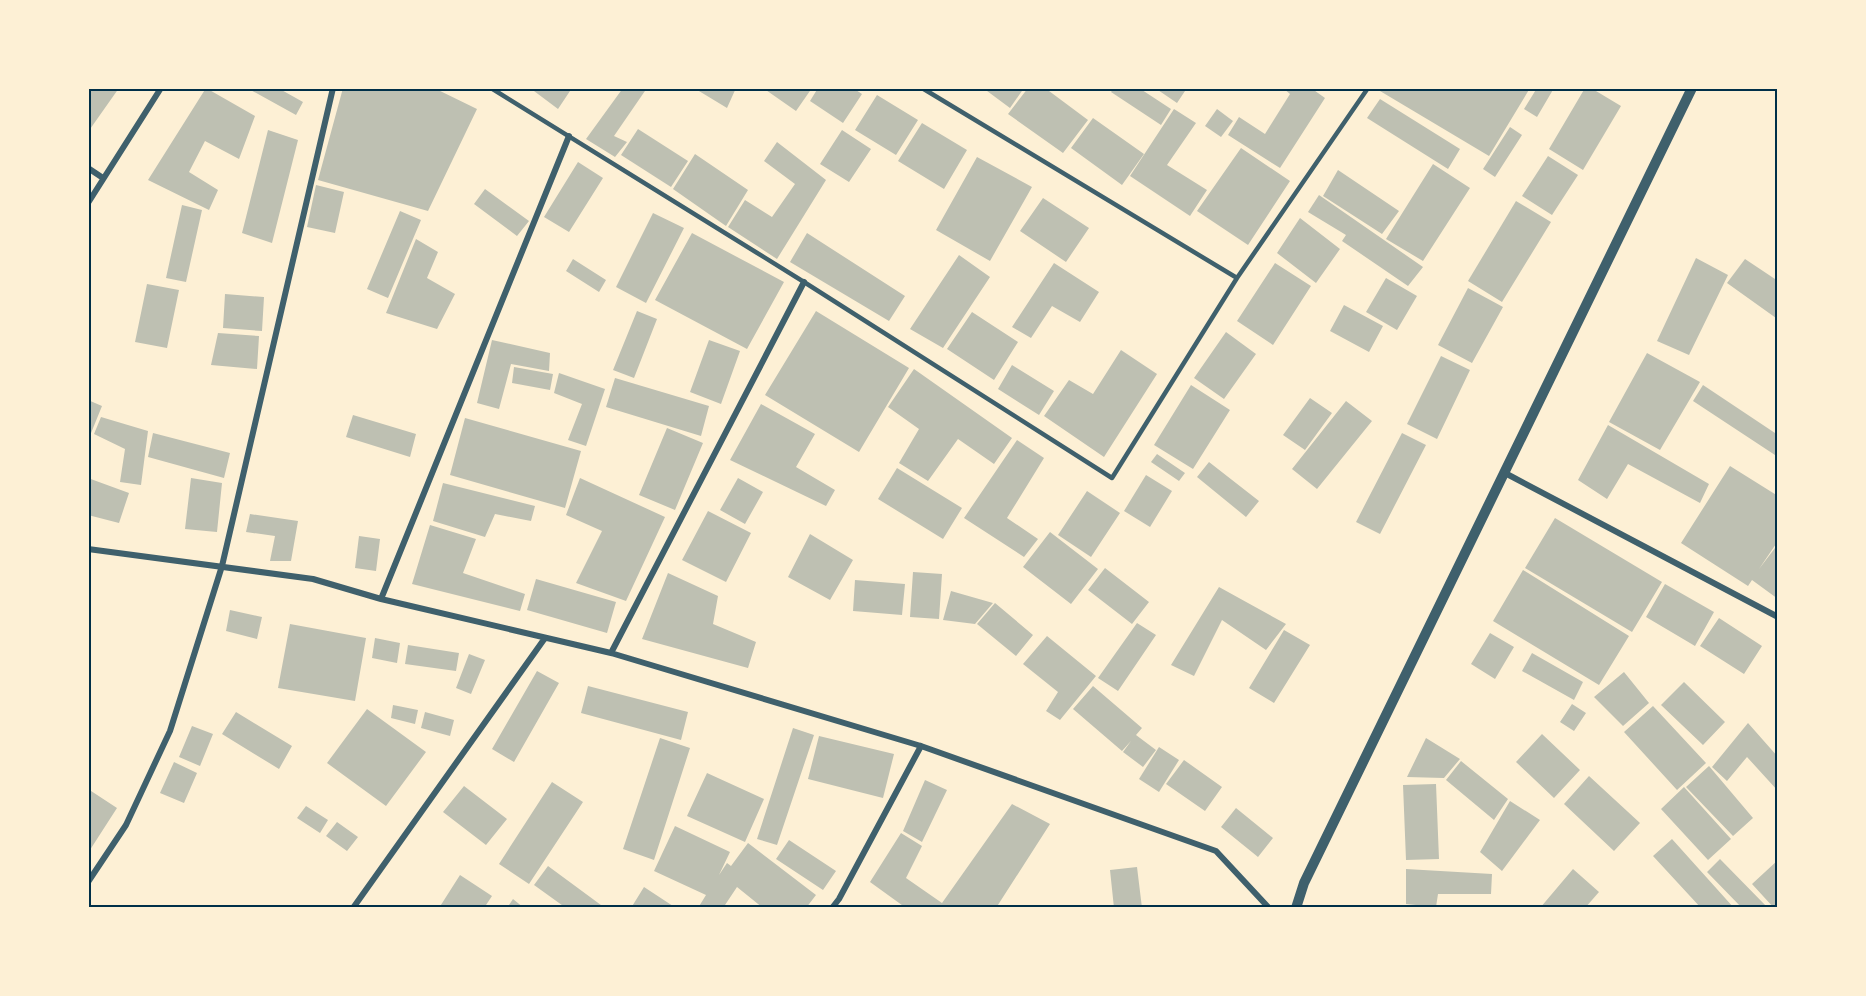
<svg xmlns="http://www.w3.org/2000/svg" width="1866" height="996" font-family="Lora,serif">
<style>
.building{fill:#bec0b2}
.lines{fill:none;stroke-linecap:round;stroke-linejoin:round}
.service{stroke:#3f606c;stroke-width:4.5}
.minor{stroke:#3f606c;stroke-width:6}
.tertiary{stroke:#3f606c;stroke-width:10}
.neatline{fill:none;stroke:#003049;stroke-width:2}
</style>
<rect width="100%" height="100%" fill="#fdf0d5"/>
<path class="building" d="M88 88H119L88 132Z
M206 88 255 116 239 159 205 141 189 172 218 190 209 210 148 180Z
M247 88H278L303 102 296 115Z
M343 88H434L477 109 428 211 318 180Z
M530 88H572L558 109Z
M623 88H647L614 136 627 142 615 157 586 139Z
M694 88H736L727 108Z
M763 88H812L796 111Z
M818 88H853L862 94 843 123 810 101Z
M983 88H1024L1010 108Z
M1028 88H1045L1088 120 1063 153 1008 114Z
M1114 88H1139L1171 109 1161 125 1111 92Z
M1155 88H1187L1177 103Z
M1283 88H1311L1325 98 1280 168 1228 135 1239 117 1265 134 1290 94Z
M1381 88H1530L1489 156 1380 91Z
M1537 88H1554L1537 117 1524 109Z
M1585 88H1591L1621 106 1583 170 1549 149Z
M877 95 918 120 896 155 855 130Z
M1380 99 1460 149 1448 169 1367 118Z
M1174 109 1196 123 1167 165 1207 190 1190 216 1130 176Z
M1217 109 1233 121 1221 137 1205 126Z
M1093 118 1144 154 1122 185 1071 148Z
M922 123 967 150 944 189 898 161Z
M1510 127 1522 135 1495 177 1483 169Z
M638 129 688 161 671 187 621 155Z
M268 130 298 140 272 243 242 233Z
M842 130 871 149 849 182 820 164Z
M777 142 826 180 777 259 728 227 745 200 772 217 795 184 764 161Z
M1241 148 1290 181 1248 245 1197 211Z
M695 154 748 190 726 226 673 189Z
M1548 156 1578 175 1552 215 1522 196Z
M977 157 1032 187 990 261 936 230Z
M578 162 603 178 569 232 544 217Z
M1433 164 1470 188 1423 261 1386 239Z
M1338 170 1399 211 1382 234 1323 196Z
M316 185 344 192 335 233 307 227Z
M485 189 529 221 517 236 474 204Z
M1319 195 1423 267 1408 286 1342 241 1346 235 1308 212Z
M1043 198 1089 228 1066 262 1020 231Z
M1516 201 1551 222 1502 302 1468 281Z
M182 205 202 210 186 282 166 278Z
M400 211 421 220 388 298 367 289Z
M653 213 684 228 646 303 616 287Z
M1300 218 1340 249 1316 283 1277 253Z
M692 233 784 282 747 349 655 300Z
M807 233 905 296 889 321 790 262Z
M416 239 438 252 427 278 455 294 437 329 386 313Z
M959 255 990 277 943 348 910 329Z
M1696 258 1728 275 1689 355 1657 341Z
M573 259 606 280 599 292 566 271Z
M1745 259 1778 281 1776 318 1727 283Z
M1054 263 1099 292 1080 322 1052 306 1031 338 1012 327Z
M1275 263 1311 286 1273 345 1237 321Z
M1386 278 1417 296 1397 330 1366 312Z
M147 284 179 290 167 348 135 342Z
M1468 288 1503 307 1472 363 1438 345Z
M225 294 264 297 262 331 223 328Z
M1344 305 1383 326 1369 352 1330 331Z
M637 311 657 319 634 378 613 370Z
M816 311 909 368 859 452 765 395Z
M972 312 1018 342 994 380 947 349Z
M1226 332 1256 354 1224 399 1194 378Z
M218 333 259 336 257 369 211 365Z
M492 340 550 353 549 371 511 364 499 409 477 403Z
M709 340 740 351 721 404 690 392Z
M1121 350 1157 374 1104 457 1044 416 1069 380 1093 394Z
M1647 353 1700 382 1660 450 1609 422Z
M1441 356 1470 370 1437 439 1407 424Z
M1012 365 1054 391 1039 415 998 389Z
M514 367 553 374 550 390 512 383Z
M914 369 1012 438 994 464 958 439 928 481 899 463 919 429 888 407Z
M559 373 605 389 586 446 568 440 582 404 554 393Z
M615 378 709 406 701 436 606 407Z
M1191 385 1230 410 1193 469 1154 445Z
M1703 385 1778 435V457L1693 401Z
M1310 398 1332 413 1305 450 1283 435Z
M88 400 102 406 89 438H88Z
M1346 401 1372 421 1317 489 1292 469Z
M761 404 815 434 796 467 835 490 826 506 730 460Z
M353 415 416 434 410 457 346 437Z
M101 417 148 431 141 485 120 482 125 449 94 434Z
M465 418 581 451 565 508 450 475Z
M1608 425 1709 484 1700 503 1628 464 1607 499 1578 480Z
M667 428 703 443 675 510 639 495Z
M153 433 230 453 224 478 148 457Z
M1402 433 1426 445 1380 534 1356 522Z
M1017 440 1044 458 1007 518 1038 539 1024 557 964 518Z
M1157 454 1185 473 1179 481 1151 462Z
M1209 462 1259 501 1246 517 1197 477Z
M1730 466 1778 496V541L1759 569 1778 544V599L1752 580 1748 586 1681 543Z
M897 468 962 508 943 539 878 499Z
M1146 475 1172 491 1150 527 1124 511Z
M88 478 129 493 119 523 88 515Z
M191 478 222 483 217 532 185 529Z
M580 478 665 517 626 601 576 583 602 531 566 515Z
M738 478 763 492 745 524 720 510Z
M443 483 535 506 531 521 495 514 485 537 433 521Z
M1087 491 1120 513 1091 557 1058 535Z
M708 511 751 533 726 582 682 560Z
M250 514 298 521 291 561H270L275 536 246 532Z
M1555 518 1662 582 1632 632 1525 568Z
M430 525 476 539 463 573 525 594 520 611 412 584Z
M1050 532 1098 569 1071 604 1023 567Z
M810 534 853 560 830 600 788 577Z
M359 536 380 539 376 571 355 568Z
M1105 568 1149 602 1132 624 1088 590Z
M1523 570 1629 636 1599 685 1493 621Z
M913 572 942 574 939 619 910 617Z
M668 573 718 596 713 624 756 642 748 668 642 639Z
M536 579 616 602 607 633 527 610Z
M855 580 905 584 902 615 853 611Z
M1665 584 1714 612 1695 646 1646 617Z
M1219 587 1286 624 1266 650 1222 620 1194 676 1171 665Z
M951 591 993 603 975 624 943 620Z
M995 603 1033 635 1016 656 977 624Z
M230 610 262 617 257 639 226 631Z
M1719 618 1762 646 1744 674 1700 646Z
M1137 623 1156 635 1118 691 1098 678Z
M290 624 366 638 355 701 278 688Z
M1284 630 1310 645 1274 703 1249 688Z
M1490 633 1514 647 1495 679 1471 664Z
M1047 636 1096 676 1060 720 1046 711 1058 692 1023 664Z
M375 638 400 643 397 663 372 658Z
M408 645 459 653 456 671 405 664Z
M1532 653 1583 682 1574 700 1522 671Z
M469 654 485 660 471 694 456 688Z
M537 671 559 683 514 762 492 749Z
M1624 672 1649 703 1623 726 1594 697Z
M1684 682 1725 722 1703 745 1661 705Z
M588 686 688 712 681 740 581 713Z
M1093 686 1142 728 1136 735 1156 750 1143 767 1123 752 1131 741 1122 751 1073 709Z
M1572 704 1586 713 1574 731 1560 722Z
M393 705 418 710 415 724 391 718Z
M1653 706 1706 763 1677 790 1624 732Z
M367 709 426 752 386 806 327 763Z
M236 712 292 746 279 769 222 734Z
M425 712 454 720 450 736 421 728Z
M1748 723 1778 757V791L1747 757 1727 781 1712 767Z
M192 726 213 734 200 766 179 757Z
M793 728 814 735 777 845 757 839Z
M1542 734 1580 770 1554 798 1516 762Z
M819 736 894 754 883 798 808 779Z
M660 738 690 748 654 860 623 849Z
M1426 738 1460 759 1444 778 1407 777Z
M1159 747 1179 760 1159 792 1139 779Z
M1184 760 1222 787 1205 811 1166 784Z
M1461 761 1508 799 1494 820 1446 780Z
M174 762 197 773 184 803 160 793Z
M1709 766 1753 818 1733 836 1686 787Z
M707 773 764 799 745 842 687 816Z
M1589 776 1640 823 1614 851 1564 804Z
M925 780 947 790 922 842 903 831Z
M552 782 583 802 529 884 499 864Z
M1436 784 1439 859 1406 860 1403 785Z
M464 786 507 819 486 845 443 812Z
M1684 787 1731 839 1708 860 1661 809Z
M88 789 117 808 88 853Z
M1510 801 1540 820 1502 871 1480 852Z
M1012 804 1050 824 996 908H906L870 882 901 833 922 846 906 878 942 903Z
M306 806 328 820 320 833 297 818Z
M1236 808 1273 838 1258 857 1221 827Z
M337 822 358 837 347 851 326 836Z
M675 826 730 852 719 875 727 863 731 866 748 843 816 895 806 908H763L737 887 723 908H698L706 895 654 871Z
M1672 839 1734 908H1701L1653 856Z
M789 840 836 871 823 890 776 859Z
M1720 859 1768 908H1742L1707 872Z
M1778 860V906L1774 908 1752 884Z
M548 866 605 908H566L534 885Z
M1137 867 1142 908H1114L1110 870Z
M1406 869 1492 874 1491 894H1438L1436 907 1406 904Z
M1573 869 1599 892 1585 908H1540Z
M460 875 492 896 484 908H439Z
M644 887 676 908H631Z
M513 899 524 908H507Z"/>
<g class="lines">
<path class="service" d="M491 88 804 282 1112 478 1237 278 1368 88
M922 88 1237 278"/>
<path class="minor" d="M88 168 103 178
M88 203 161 88
M1505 473 1778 617
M88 549 313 579 381 599 611 653 921 746 1216 851 1269 908
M381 599 569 136
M611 653 804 282
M88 882 126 825 170 731 222 566 333 88
M353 908 545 638
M832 908 839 899 921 746"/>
<path class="tertiary" d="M1296 908 1304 883 1692 88"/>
</g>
<rect width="1866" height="996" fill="none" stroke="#fdf0d5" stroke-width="180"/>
<rect x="90" y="90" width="1686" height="816" class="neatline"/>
</svg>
